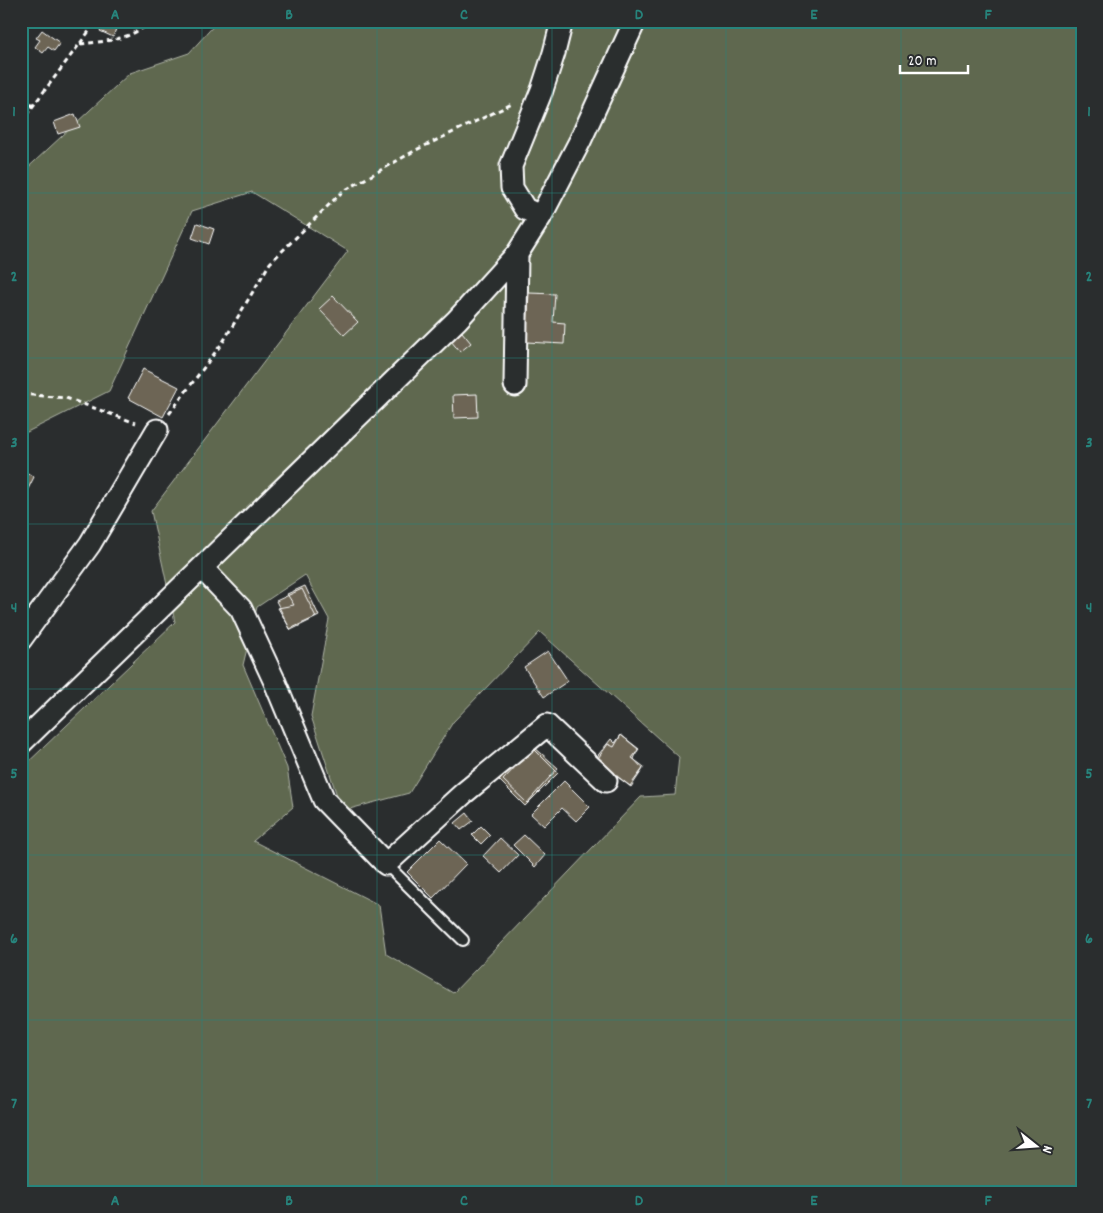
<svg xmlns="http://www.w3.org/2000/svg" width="1103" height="1213" font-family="Dekko,sans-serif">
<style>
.green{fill:#5f684f;stroke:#afb4a7;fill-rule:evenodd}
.building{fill:#6d6555;stroke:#fff}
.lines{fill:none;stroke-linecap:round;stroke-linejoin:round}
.service-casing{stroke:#fff;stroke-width:14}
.minor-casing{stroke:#fff;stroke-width:25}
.path{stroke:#fff;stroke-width:3;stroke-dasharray:5 4;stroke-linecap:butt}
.service{stroke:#2a2d2e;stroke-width:10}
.minor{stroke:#2a2d2e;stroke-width:21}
.grid{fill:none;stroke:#27847c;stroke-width:1;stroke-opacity:0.55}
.neatline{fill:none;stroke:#27847c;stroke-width:2}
.grid-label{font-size:16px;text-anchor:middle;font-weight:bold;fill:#27847c}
</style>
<rect width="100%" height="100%" fill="#2a2d2e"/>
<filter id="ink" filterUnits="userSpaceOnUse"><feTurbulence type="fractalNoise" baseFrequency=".02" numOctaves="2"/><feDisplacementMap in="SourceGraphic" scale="10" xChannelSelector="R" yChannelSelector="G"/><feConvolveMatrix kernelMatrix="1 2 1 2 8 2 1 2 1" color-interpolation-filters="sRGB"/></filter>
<g filter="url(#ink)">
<path class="green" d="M218 21H1082V1192H21V769L175 622 151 511 348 251 252 192 192 211 109 391 21 435V174L130 73 189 53ZM305 575 329 619 311 716 342 811 409 793 453 722 540 632 679 757 675 795 641 797 453 993 386 954 379 905 253 841 293 807 287 768 243 665 257 607Z"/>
<path class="building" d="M104 21 117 26 113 37 100 31Z
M42 30 60 43 54 51 48 47 43 53 35 47 40 40 36 38Z
M75 114 80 127 58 134 54 122Z
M197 223 214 229 209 244 192 238Z
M529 293 555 294 553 322 565 323 564 344 526 342Z
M333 296 358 322 344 335 319 309Z
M462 332 471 343 460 352 451 341Z
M143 369 179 387 163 417 128 398Z
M477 394 478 417 454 418 453 395Z
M21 469 34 477 24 497 21 495Z
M305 586 319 616 291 630 278 608 294 605 287 594Z
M302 589 316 617 290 629 276 601Z
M548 651 568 681 544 697 524 667Z
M621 735 639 749 632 758 644 767 630 786 595 759 611 739 615 743Z
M621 735 638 749 634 759 643 769 631 787 596 761 608 744 614 747Z
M532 747 558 773 525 806 499 780Z
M534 747 558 768 527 803 503 780Z
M564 781 590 807 576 821 562 808 544 826 531 814Z
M467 813 473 821 461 830 455 823Z
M481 826 490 835 481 844 472 835Z
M524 835 545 855 535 867 513 845Z
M500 838 518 855 501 873 483 856Z
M440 839 466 864 433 898 407 872Z"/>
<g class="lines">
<defs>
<path id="service" d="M386 864 463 940"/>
<path id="minor" d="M541 216 525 209 512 188 511 166 542 90 554 53 562 21
M515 385 517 254
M202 568 241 609 274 680 324 800 386 864 464 793 547 725 606 781
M21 639 90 544 157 430
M21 743 457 320 517 254 541 216 580 141 635 21"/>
</defs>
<use href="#service" class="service-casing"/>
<use href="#minor" class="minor-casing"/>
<path class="path" d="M80 44C108 41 130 40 152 21
M21 104 33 105
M21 122 90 30 94 21
M21 394 66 398 136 423
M169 414 223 342 270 263 342 192 416 150 512 104"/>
<use href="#service" class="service"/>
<use href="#minor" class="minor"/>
</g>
</g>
<path class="grid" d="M202 21V1192M377 21V1192M552 21V1192M726 21V1192M901 21V1192M21 193H1082M21 358H1082M21 524H1082M21 689H1082M21 855H1082M21 1020H1082"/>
<rect width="1103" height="1213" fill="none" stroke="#2a2d2e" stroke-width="55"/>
<g transform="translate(1036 1146) rotate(107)" stroke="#2a2d2e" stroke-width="4" paint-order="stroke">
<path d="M0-4L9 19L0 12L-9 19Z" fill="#ffffff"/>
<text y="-8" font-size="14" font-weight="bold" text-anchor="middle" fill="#ffffff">N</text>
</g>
<path d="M900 65v8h68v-8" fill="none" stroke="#ffffff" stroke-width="2.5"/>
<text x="908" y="65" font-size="15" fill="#ffffff" stroke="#2a2d2e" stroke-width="4" paint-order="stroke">20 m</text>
<rect x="28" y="28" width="1048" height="1158" class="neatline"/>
<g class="grid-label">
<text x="115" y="19">A</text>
<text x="289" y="19">B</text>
<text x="464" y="19">C</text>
<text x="639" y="19">D</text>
<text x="814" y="19">E</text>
<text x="988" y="19">F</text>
<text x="14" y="116">1</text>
<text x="1089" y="116">1</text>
<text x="14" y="281">2</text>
<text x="1089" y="281">2</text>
<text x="14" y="447">3</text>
<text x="1089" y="447">3</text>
<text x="14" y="612">4</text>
<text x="1089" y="612">4</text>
<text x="14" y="778">5</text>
<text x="1089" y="778">5</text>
<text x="14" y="943">6</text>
<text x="1089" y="943">6</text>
<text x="14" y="1108">7</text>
<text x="1089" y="1108">7</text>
<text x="115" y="1205">A</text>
<text x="289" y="1205">B</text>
<text x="464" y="1205">C</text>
<text x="639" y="1205">D</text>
<text x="814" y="1205">E</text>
<text x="988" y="1205">F</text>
</g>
</svg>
